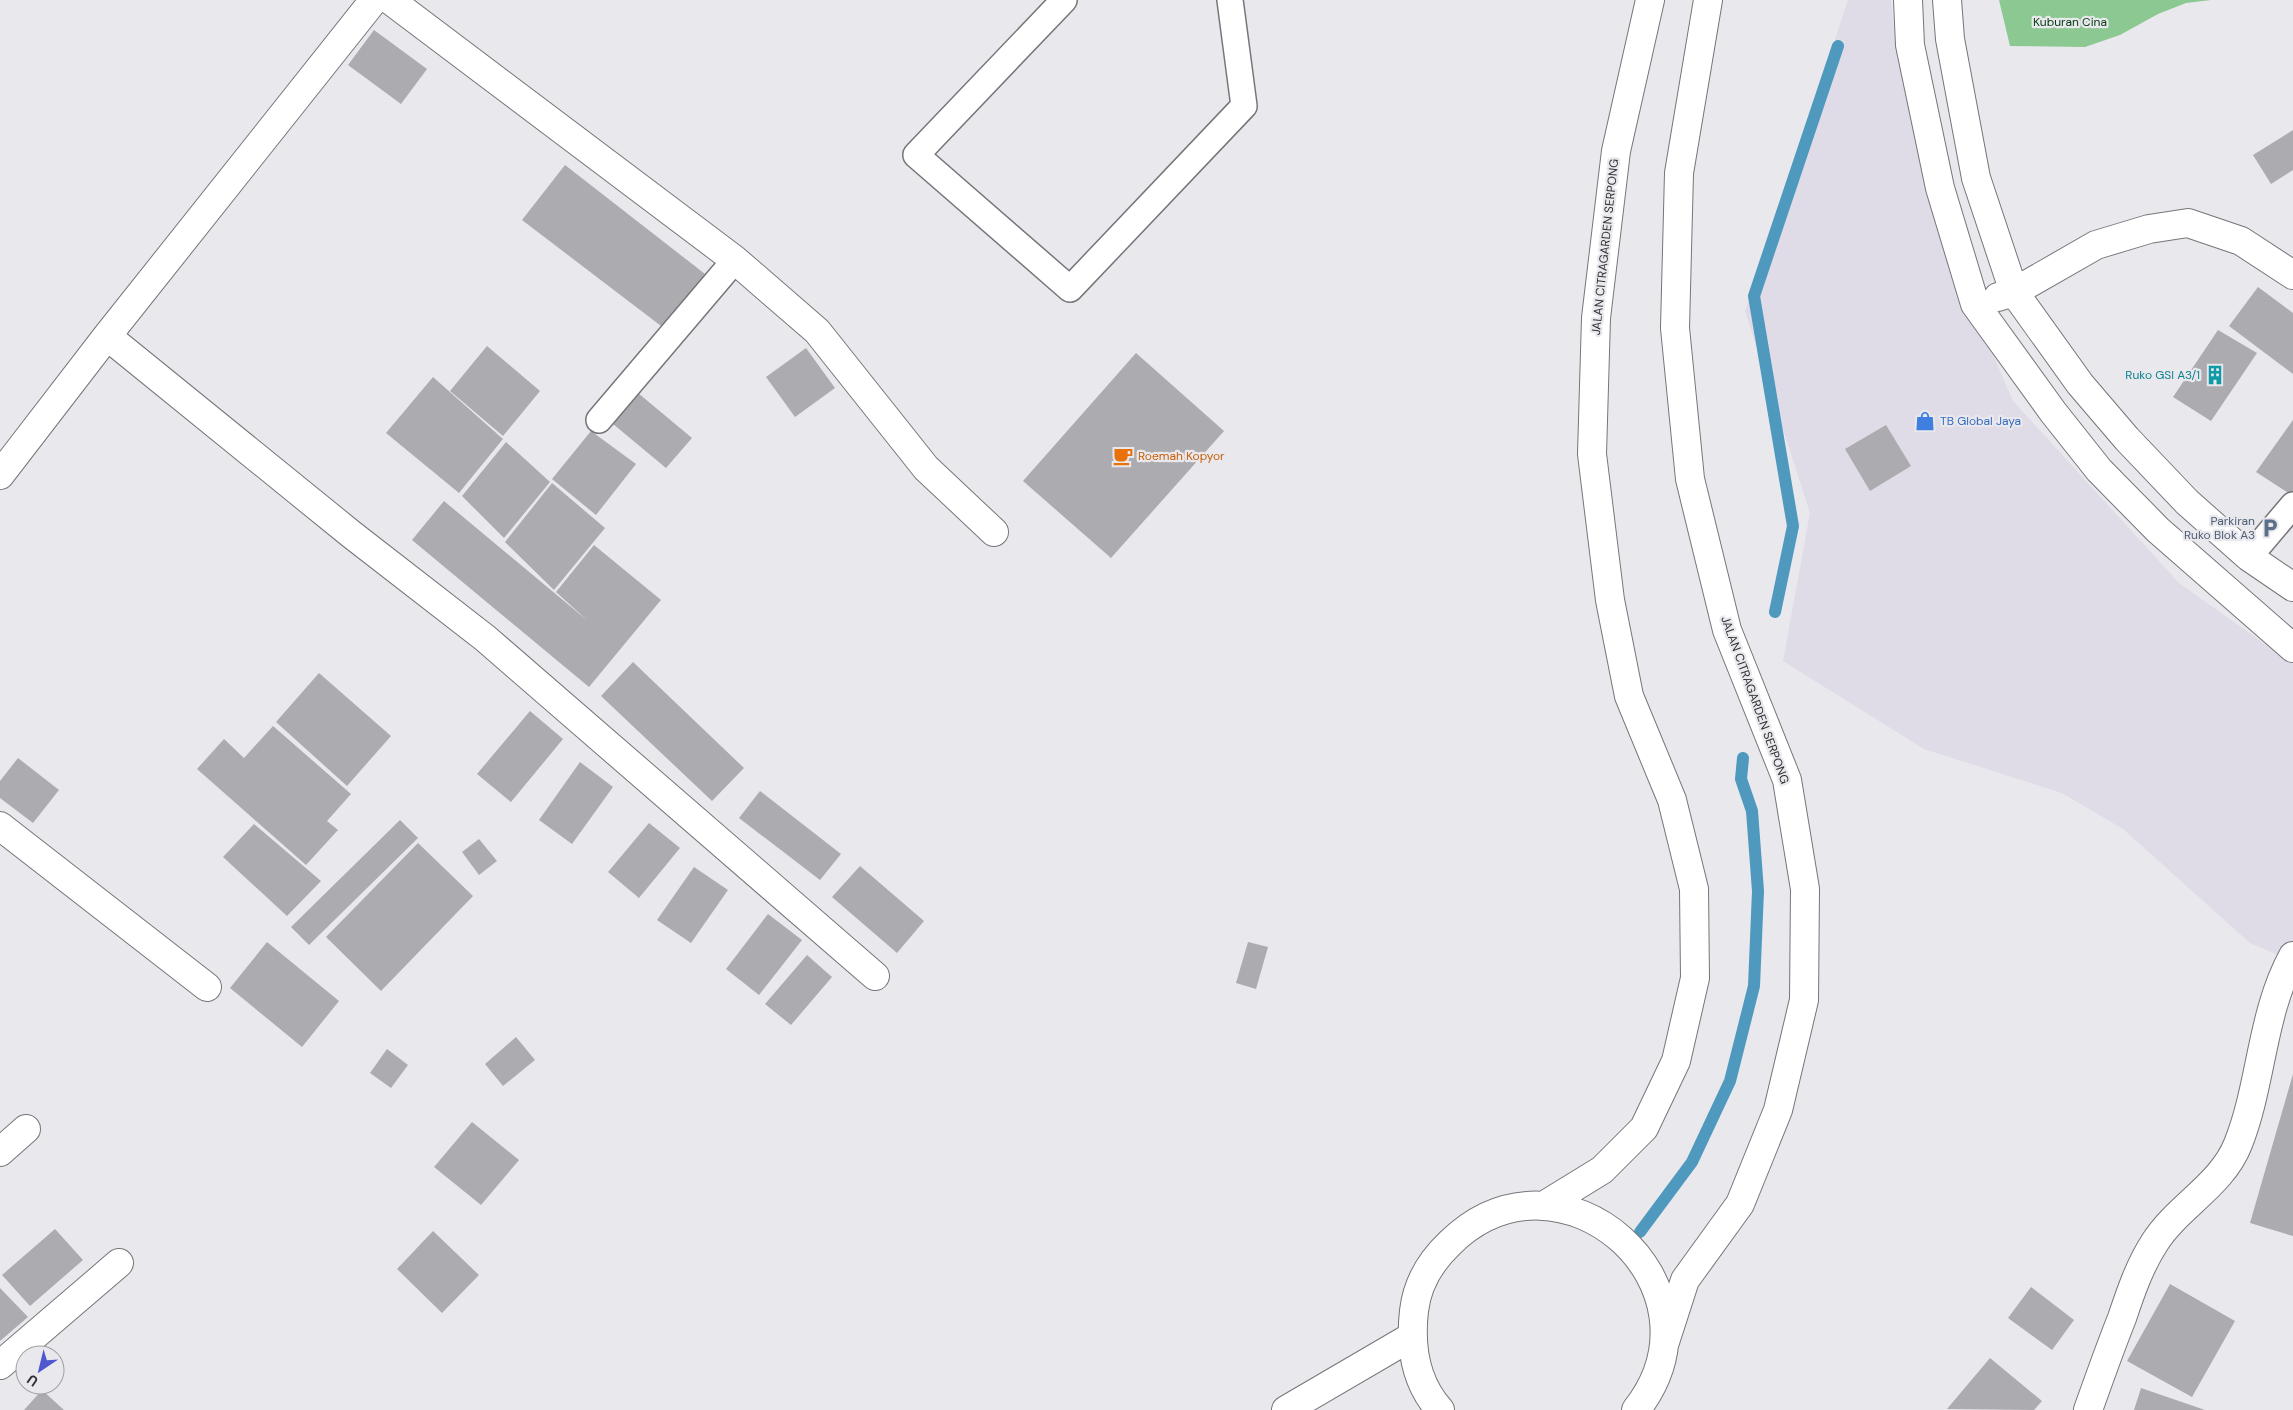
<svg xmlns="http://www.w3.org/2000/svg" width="2293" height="1410" font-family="'DM Sans',sans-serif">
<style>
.built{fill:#dfdbe7}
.green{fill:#8cc891}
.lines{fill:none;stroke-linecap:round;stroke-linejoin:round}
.stream{stroke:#4e99bd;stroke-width:12}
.building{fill:#acabb0}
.lane-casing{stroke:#767579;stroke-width:28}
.street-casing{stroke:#767579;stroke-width:30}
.secondary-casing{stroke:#767579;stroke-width:30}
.lane{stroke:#fff;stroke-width:25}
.street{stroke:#fff;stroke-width:28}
.secondary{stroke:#fff;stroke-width:28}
.labels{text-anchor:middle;stroke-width:4.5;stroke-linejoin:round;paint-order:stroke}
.park-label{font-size:12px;fill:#00390d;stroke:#e9e8ed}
.street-label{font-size:12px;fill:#2f2f30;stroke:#e9e8ed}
.culture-label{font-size:12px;fill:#0d838f;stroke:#e9e8ed;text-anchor:end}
.shop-label{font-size:12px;fill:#366cbe;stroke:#e9e8ed;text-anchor:start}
.food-label{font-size:12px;fill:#c56008;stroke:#e9e8ed;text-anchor:start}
.service-label{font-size:12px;fill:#4e5e75;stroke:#e9e8ed;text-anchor:end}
</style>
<rect width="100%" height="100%" fill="#e9e8ed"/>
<path class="built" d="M1848 0H1891L1896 49 1943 239 2013 401 2179 583 2293 664V961L2250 943 2123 829 2062 793 1924 749 1783 661 1810 513 1745 311Z"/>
<path class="green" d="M1999 0H2211L2186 3 2158 14 2120 35 2085 47 2010 46Z"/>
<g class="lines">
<path class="stream" d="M1775 612 1793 526 1754 296 1838 46
M1640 1232 1692 1162 1730 1081 1754 986 1758 891 1752 811 1741 779 1743 758"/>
</g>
<path class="building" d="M374 30 427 69 401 104 348 65Z
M2293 130V170L2271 184 2253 155Z
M565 165 705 274 665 329 522 220Z
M2258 287 2293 313V374L2229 326Z
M2218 330 2257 353 2211 421 2173 397Z
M487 346 540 391 503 436 450 391Z
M806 348 835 388 795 417 766 377Z
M1136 353 1224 431 1111 558 1023 481Z
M433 377 503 439 459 493 386 433Z
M632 388 692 438 666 468 607 419Z
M2293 420V496L2256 472Z
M1886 425 1911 466 1870 491 1845 449Z
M591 431 636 464 596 515 552 479Z
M506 442 550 482 504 538 462 496Z
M552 483 605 528 554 590 505 542Z
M444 501 588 621 556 592 594 545 661 600 589 687 412 540Z
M633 662 744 768 712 801 601 696Z
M319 673 391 736 347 786 276 722Z
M530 711 563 739 511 802 477 774Z
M273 726 351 794 327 821 338 830 306 865 197 769 224 739 244 758Z
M18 758 59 790 33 823 0 798V781Z
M580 762 613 787 572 844 539 820Z
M760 791 841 854 820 880 739 818Z
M400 820 418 838 309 945 291 927Z
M649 823 680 848 639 898 608 872Z
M254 824 321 881 287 916 223 857Z
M479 839 497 861 479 875 462 852Z
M418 843 473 896 381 991 326 937Z
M860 866 924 921 897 953 832 897Z
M694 867 728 890 691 943 657 920Z
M768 914 802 940 759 995 726 969Z
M267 942 339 1001 302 1047 230 988Z
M1248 942 1268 947 1256 989 1236 983Z
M807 955 832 977 791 1025 765 1004Z
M516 1037 535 1060 503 1086 485 1064Z
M387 1049 408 1065 391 1088 370 1073Z
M2293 1074V1236L2250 1223Z
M472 1122 519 1160 481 1205 434 1167Z
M55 1229 83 1260 30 1306 2 1275Z
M433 1231 479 1275 442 1313 397 1269Z
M2170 1284 2235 1321 2192 1397 2127 1361Z
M2031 1287 2074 1320 2052 1350 2008 1318Z
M0 1288 28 1317 0 1341Z
M1990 1358 2042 1401 2034 1410 1947 1409Z
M2141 1388 2205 1410H2134Z
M42 1390 64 1410H24Z"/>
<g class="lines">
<defs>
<path id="lane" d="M1064 0 916 155 1070 289 1244 106 1230 0
M599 420 735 260
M2249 557 2293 505"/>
<path id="street" d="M390 0 735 260 817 331 926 468 994 532
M1908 0 1910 45 1940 188 1975 304 2053 412 2099 470 2158 530 2293 648
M1947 0 1950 39 1976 178 2014 292 2080 384 2127 439 2187 502 2249 557 2293 587
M1998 297 2014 292 2096 245 2149 229 2188 223 2241 241 2293 275
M107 336 351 534 485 638 875 976
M0 475 107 336 374 0
M0 826 207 987
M0 1152 26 1129
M0 1365 119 1263
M2088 1410C2099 1379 2110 1348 2122 1318 2131 1291 2140 1265 2155 1242 2178 1206 2222 1185 2238 1144 2262 1084 2261 1014 2293 956"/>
<path id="secondary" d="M1545 1205 1602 1170 1644 1128 1676 1061 1695 978 1694 889 1672 800 1629 696 1610 600 1592 454 1596 318 1616 151 1650 0
M1664 1345 1685 1280 1740 1204 1778 1110 1804 1000 1805 889 1787 780 1727 630 1690 479 1675 328 1679 173 1708 0
M1286 1410 1411 1337
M1440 1410C1415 1382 1410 1346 1414 1311 1417 1284 1431 1261 1450 1243 1561 1134 1733 1286 1636 1410"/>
</defs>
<use href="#lane" class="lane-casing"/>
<use href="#street" class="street-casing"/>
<use href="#secondary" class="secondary-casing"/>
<use href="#lane" class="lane"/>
<use href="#street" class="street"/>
<use href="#secondary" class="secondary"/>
</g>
<defs>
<symbol id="building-bare" viewBox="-9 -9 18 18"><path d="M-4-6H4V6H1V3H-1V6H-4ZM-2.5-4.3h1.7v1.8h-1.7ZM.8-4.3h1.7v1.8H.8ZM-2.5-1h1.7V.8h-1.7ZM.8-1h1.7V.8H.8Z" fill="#0f9aa8" stroke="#e9e8ed" stroke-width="2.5" paint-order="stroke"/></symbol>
<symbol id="shop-bare" viewBox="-9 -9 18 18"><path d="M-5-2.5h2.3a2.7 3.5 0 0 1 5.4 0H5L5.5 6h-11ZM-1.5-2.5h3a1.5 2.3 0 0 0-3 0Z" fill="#3f7fe0" stroke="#e9e8ed" stroke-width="2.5" paint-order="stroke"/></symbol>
<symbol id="cafe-bare" viewBox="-9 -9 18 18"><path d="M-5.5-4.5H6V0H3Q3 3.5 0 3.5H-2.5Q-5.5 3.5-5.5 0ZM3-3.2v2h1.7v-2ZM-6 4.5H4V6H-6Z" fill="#e8710a" stroke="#e9e8ed" stroke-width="2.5" paint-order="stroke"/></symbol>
<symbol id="parking-bare" viewBox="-9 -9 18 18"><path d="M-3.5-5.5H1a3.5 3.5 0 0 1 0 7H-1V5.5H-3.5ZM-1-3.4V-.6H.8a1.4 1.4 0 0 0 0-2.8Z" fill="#5c6f8a" stroke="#e9e8ed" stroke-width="2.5" paint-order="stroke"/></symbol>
</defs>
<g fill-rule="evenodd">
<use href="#building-bare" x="2201" y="361" width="28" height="28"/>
<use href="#shop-bare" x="1911" y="407" width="28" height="28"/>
<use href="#cafe-bare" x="1109" y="442" width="28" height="28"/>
<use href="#parking-bare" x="2256" y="514" width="28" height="28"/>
</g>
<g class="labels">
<g class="park-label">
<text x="2070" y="26">Kuburan Cina</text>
</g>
<g class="street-label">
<text transform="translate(1605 247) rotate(-84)" y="4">JALAN CITRAGARDEN SERPONG</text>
<text transform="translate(1755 700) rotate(70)" y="4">JALAN CITRAGARDEN SERPONG</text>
</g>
<g class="culture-label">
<text x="2200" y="379">Ruko GSI A3/1</text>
</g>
<g class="shop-label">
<text x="1940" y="425">TB Global Jaya</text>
</g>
<g class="food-label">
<text x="1138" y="460">Roemah Kopyor</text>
</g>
<g class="service-label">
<text x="2255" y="525">Parkiran<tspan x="2255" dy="14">Ruko Blok A3</tspan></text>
</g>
</g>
<g transform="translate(40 1370) rotate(215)"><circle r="24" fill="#e9e8ed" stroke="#9f9ea1"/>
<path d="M0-4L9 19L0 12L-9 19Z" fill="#5058ce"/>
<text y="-8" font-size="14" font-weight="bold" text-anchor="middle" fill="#2f2f30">U</text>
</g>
</svg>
